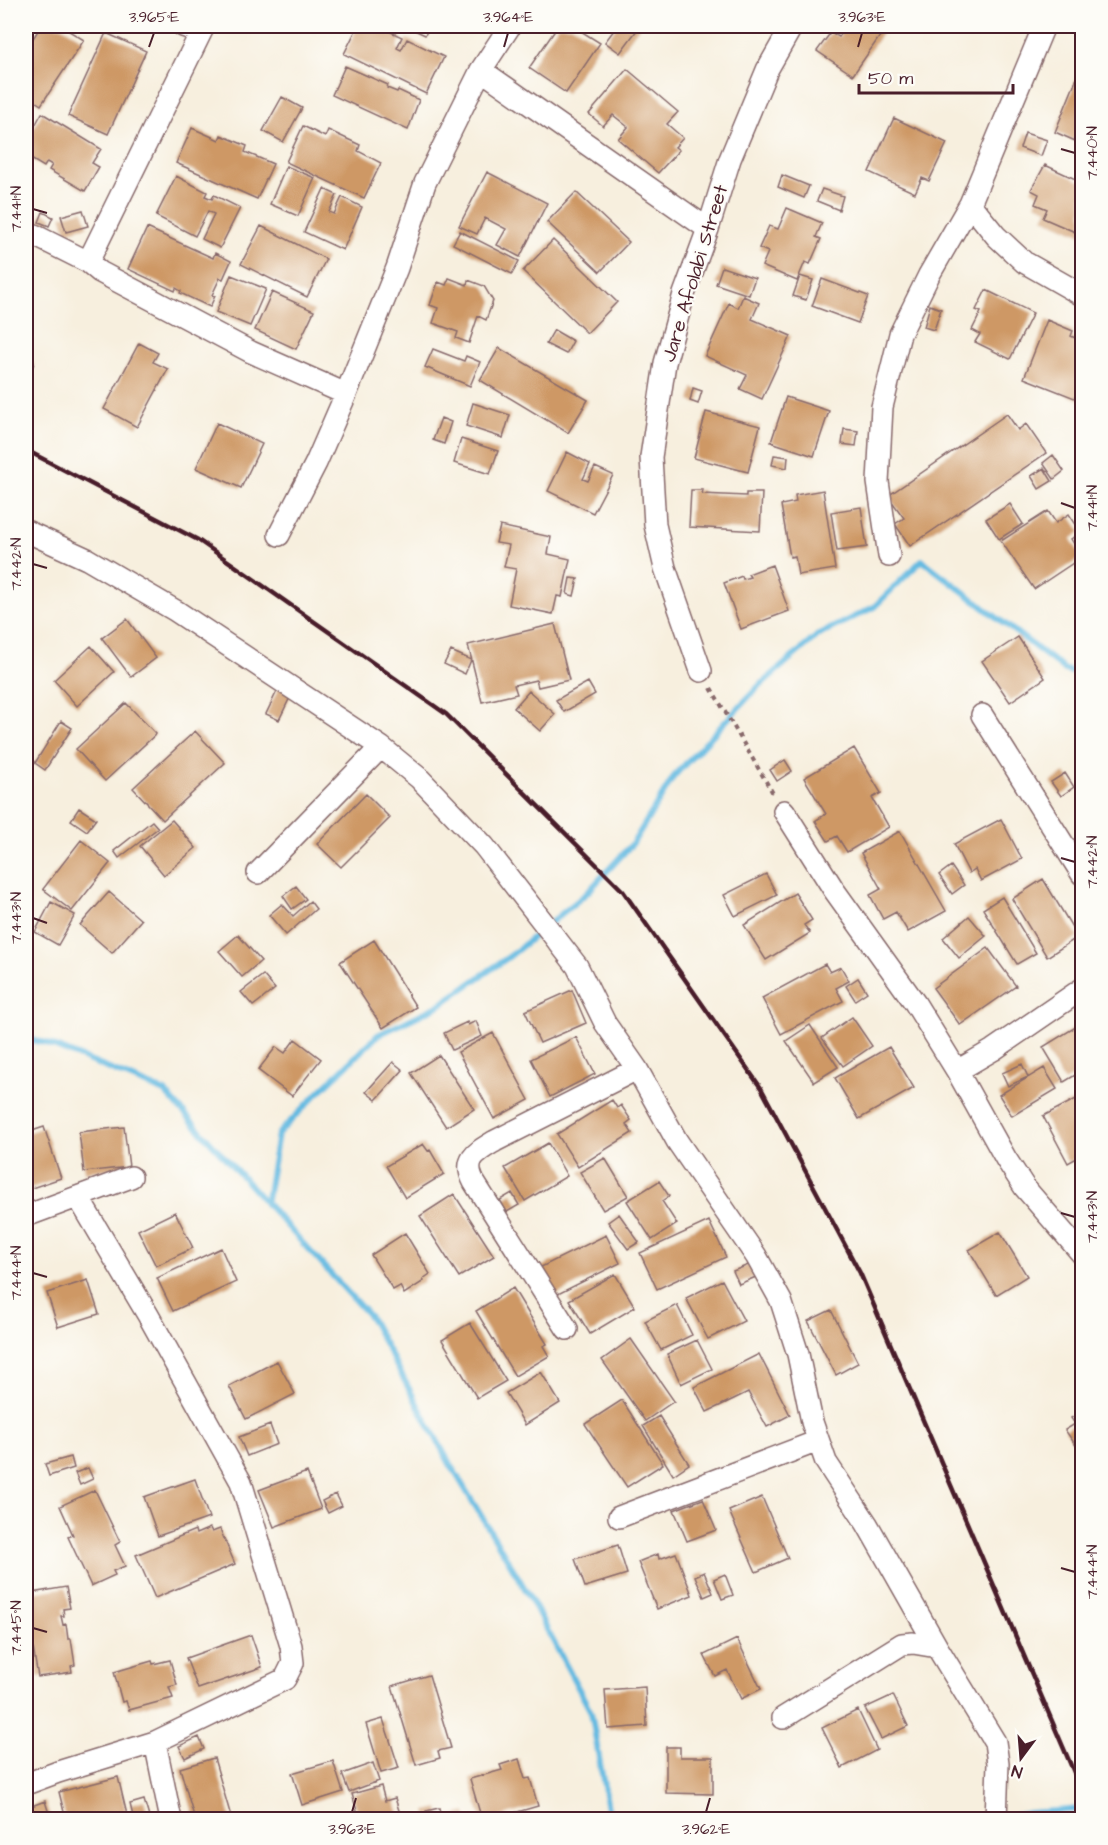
<svg xmlns="http://www.w3.org/2000/svg" width="1108" height="1845" font-family="'Architects Daughter',sans-serif">
<style>
.lines{fill:none;stroke-linecap:round;stroke-linejoin:round}
.stream{stroke:#64bae1;stroke-width:6}
.building{fill:#ce9865}
.street-casing{stroke:#87686a;stroke-width:24}
.path{stroke:#87686a;stroke-width:4;stroke-dasharray:4.5 4.5;stroke-linecap:butt}
.street{stroke:#fff;stroke-width:21}
.rail{stroke:#4a1f2b;stroke-width:4.5}
.ticks{fill:none;stroke:#4a1f2b;stroke-width:2}
.labels{text-anchor:middle;stroke-width:4.5;stroke-linejoin:round;paint-order:stroke}
.street-label{font-size:20px;fill:#4a1f2b;stroke:#fdfcf7}
.neatline{fill:none;stroke:#4a1f2b;stroke-width:2}
.ticks-label{font-size:15px;text-anchor:middle;fill:#4a1f2b}
</style>
<rect width="100%" height="100%" fill="#fdfcf7"/>
<filter id="ink" filterUnits="userSpaceOnUse"><feTurbulence type="fractalNoise" baseFrequency=".0167" numOctaves="2"/><feDisplacementMap in="SourceGraphic" scale="12" xChannelSelector="R" yChannelSelector="G"/><feConvolveMatrix kernelMatrix="1 2 1 2 8 2 1 2 1" color-interpolation-filters="sRGB"/></filter>
<filter id="wash" filterUnits="userSpaceOnUse"><feTurbulence type="fractalNoise" baseFrequency=".008" numOctaves="4" result="noise"/><feDisplacementMap in="SourceGraphic" scale="24" xChannelSelector="R" yChannelSelector="G"/><feGaussianBlur stdDeviation="1.35" result="paint"/><feColorMatrix in="noise" values="0 0 0 0 0 0 0 0 0 0 0 0 0 0 0 0 0 1.4 0 .05"/><feComposite in="paint" operator="in"/></filter>
<g filter="url(#wash)">
<rect width="100%" height="100%" fill="#f7efde"/>
<g class="lines">
<path class="stream" d="M26 1039 46 1043 165 1092 370 1317 450 1464 527 1592 591 1712 610 1820
M266 1204 278 1134 318 1093 378 1035 438 1006 510 956 587 893 633 843 674 776 758 687 818 635 874 607 922 560 1065 670 1082 675
M1000 1819 1030 1813 1082 1809"/>
</g>
<g id="blocks">
<path class="building" d="M41 26H61L84 40 41 105 26 95V49Z
M358 26H378L402 37 397 48 401 50 407 39 444 57 426 94 344 54Z
M406 26H430L425 35Z
M558 26H573L600 43 566 93 529 68Z
M617 26H640L620 53 605 42Z
M835 26H887L853 75 817 51 831 32 839 37 841 34 833 29Z
M106 33 146 51 108 134 68 116Z
M345 66 388 85 387 88 397 92 398 90 419 100 408 130 332 95Z
M627 69 678 112 667 124 683 138 675 147 679 150 658 173 618 139 628 127 613 115 603 126 589 114Z
M1079 73 1082 74V144L1055 132Z
M282 97 302 108 283 142 263 131Z
M42 113 101 149 92 163 99 167 85 191 49 170 52 165 47 162 44 167 26 156V141Z
M894 118 947 143 929 181 922 178 915 193 869 172Z
M303 126 325 137 328 130 360 145 358 151 381 163 364 198 286 162Z
M192 128 219 140 221 135 247 146 245 152 273 164 257 199 176 163Z
M1025 133 1047 140 1041 156 1020 148Z
M1045 165 1082 182V235L1043 218 1047 209 1035 204 1039 194 1031 190Z
M286 166 315 178 298 216 270 204Z
M487 172 547 203 520 257 497 245 506 229 485 218 477 234 459 226Z
M782 175 809 186 804 198 778 187Z
M176 176 207 192 205 196 212 199 214 195 240 208 220 248 202 239 214 214 208 211 195 236 156 216Z
M324 189 337 195 329 212 334 214 342 197 362 207 343 250 304 232Z
M822 189 843 196 839 210 817 201Z
M576 192 629 242 600 272 547 222Z
M787 208 822 223 816 237 821 239 810 264 805 262 797 281 762 266 768 252 759 248 769 226 778 229Z
M83 210 88 226 66 232 61 216Z
M43 212 53 217 49 226 39 222Z
M261 226 326 259 307 297 241 264Z
M147 228 213 258 215 253 231 261 223 279 220 278 212 295 215 296 210 307 180 293 181 291 176 288 175 291 128 269Z
M460 231 519 261 512 274 453 244Z
M553 240 617 302 587 333 523 271Z
M722 267 755 278 749 295 716 284Z
M231 275 266 289 250 326 216 312Z
M800 276 813 280 806 300 793 296Z
M449 278 467 285 468 280 484 286 493 301 486 320 478 316 469 343 456 338 458 332 433 323 438 308 430 305 438 282 446 285Z
M822 279 868 296 858 323 812 306Z
M986 290 1033 313 1010 359 975 342 980 334 972 330 981 312 976 310Z
M272 292 314 311 296 349 255 330Z
M743 296 759 303 752 319 791 336 762 399 740 389 747 375 705 356 729 303 738 308Z
M930 305 941 309 934 330 924 327Z
M1047 320 1073 331 1071 336 1082 341V401L1024 378Z
M554 330 573 341 566 354 546 344Z
M139 343 158 353 153 362 168 369 137 427 104 409Z
M499 348 588 400 568 433 480 380Z
M433 349 464 361 466 356 480 362 470 386 425 367Z
M26 359 34 363 26 382Z
M693 388 702 391 698 404 690 401Z
M786 397 829 411 814 456 771 442Z
M473 403 510 415 503 438 466 426Z
M706 412 760 426 748 472 694 458Z
M1007 414 1018 430 1026 424 1046 453 910 546 895 524 904 518 888 496Z
M441 418 451 422 444 444 433 440Z
M217 423 262 444 241 488 196 468Z
M844 429 858 431 856 446 842 444Z
M461 439 498 451 490 474 454 463Z
M567 452 590 464 583 479 588 481 595 467 613 475 593 513 548 491Z
M774 455 788 457 787 468 772 465Z
M1053 455 1064 471 1054 479 1043 463Z
M1044 468 1052 481 1039 489 1031 476Z
M691 490H703L702 494 746 496V493H762L760 531 689 527Z
M823 490 835 569 798 575 795 556 790 557 781 505 796 502 795 495Z
M1010 504 1023 524 999 539 986 519Z
M861 507 867 547 837 551 831 512Z
M1048 511 1056 523 1069 514 1081 532 1071 539 1082 557 1034 589 1001 541Z
M500 526 551 537 548 554 570 559 562 597 557 596 553 614 509 605 516 569 504 567 509 545 496 543Z
M772 565 789 611 741 629 724 583 742 576 743 579 750 577 748 574Z
M570 578 578 579 574 596 567 594Z
M127 619 156 658 131 677 102 638Z
M555 624 569 680 538 687 536 680 514 685 517 694 482 702 468 645Z
M1018 637 1045 678 1010 702 982 661Z
M91 646 114 672 77 706 54 680Z
M451 651 471 660 465 674 444 664Z
M588 682 595 694 564 712 556 700Z
M279 687 292 693 279 720 266 714Z
M529 691 555 714 540 731 514 708Z
M126 703 156 734 105 781 76 749Z
M61 721 72 728 45 770 35 763Z
M195 731 225 763 163 820 133 788Z
M854 748 881 793 872 798 889 827 847 852 837 836 828 841 815 821 826 814 804 778Z
M785 760 792 771 777 781 770 770Z
M1065 773 1074 787 1061 796 1051 782Z
M366 794 390 818 341 867 317 844Z
M79 808 96 819 87 831 71 820Z
M1001 819 1022 859 981 881 975 869 969 873 954 844Z
M172 820 196 848 164 875 140 846Z
M152 821 158 828 119 858 114 851Z
M900 831 946 911 908 932 896 912 883 919 870 895 881 889 861 853Z
M81 840 110 863 72 911 43 889Z
M951 866 964 885 952 894 939 875Z
M766 874 777 895 735 916 724 895Z
M1043 879 1078 937 1047 957 1012 899Z
M296 886 306 899 292 909 283 896Z
M109 892 141 920 112 953 80 925Z
M795 893 812 920 804 925 810 933 766 960 744 925Z
M1002 897 1036 953 1017 964 983 909Z
M310 901 316 909 286 935 269 915 282 904 293 916Z
M51 902 75 915 58 945 35 932Z
M969 916 986 936 959 958 943 938Z
M238 935 261 961 242 977 219 951Z
M374 940 416 1007 383 1028 340 962Z
M988 948 1016 986 960 1025 933 988Z
M825 964 830 972 841 967 849 981 836 988 843 1001 781 1034 762 998Z
M263 975 275 989 253 1006 241 992Z
M858 978 867 992 855 1000 846 986Z
M572 990 586 1023 540 1043 525 1011Z
M852 1017 872 1046 843 1066 822 1038Z
M476 1021 482 1036 452 1050 444 1033 467 1022 468 1025Z
M1082 1023V1071L1064 1082 1043 1047Z
M810 1025 838 1067 814 1082 786 1041Z
M493 1033 529 1100 494 1119 458 1052Z
M576 1037 595 1074 550 1097 531 1059Z
M295 1039 321 1059 292 1096 258 1070 276 1047 285 1053Z
M889 1047 914 1088 859 1119 835 1078Z
M439 1055 474 1109 446 1127 411 1073Z
M393 1062 403 1070 376 1100 366 1092Z
M1022 1064 1028 1077 1008 1086 1002 1073Z
M1044 1068 1057 1089 1012 1116 999 1095Z
M1082 1096V1155L1068 1163 1043 1116Z
M612 1100 617 1108 621 1105 631 1120 626 1124 632 1133 578 1167 557 1134Z
M44 1127 61 1178 26 1190V1133Z
M124 1127 129 1167 84 1172 79 1132Z
M548 1143 567 1176 525 1201 505 1168Z
M423 1144 428 1151 430 1150 444 1174 405 1198 386 1166Z
M605 1158 628 1196 603 1210 580 1172Z
M659 1181 669 1196 662 1201 677 1224 652 1240 627 1201Z
M512 1193 519 1205 507 1212 500 1200Z
M454 1194 494 1256 459 1277 420 1216Z
M175 1212 193 1248 156 1266 138 1230Z
M619 1214 639 1242 628 1249 608 1222Z
M709 1221 726 1257 657 1289 640 1253Z
M1000 1232 1027 1276 996 1295 969 1250Z
M405 1233 430 1274 423 1279 424 1281 404 1294 400 1286 393 1290 371 1255Z
M606 1235 620 1263 556 1295 541 1267Z
M221 1248 236 1282 173 1311 157 1278Z
M751 1264 756 1277 739 1284 733 1271Z
M615 1274 635 1307 590 1334 569 1300Z
M88 1280 99 1314 58 1327 47 1293Z
M722 1280 744 1321 708 1339 686 1298Z
M513 1288 547 1344 543 1346 549 1356 515 1376 476 1311Z
M677 1305 692 1335 661 1350 645 1321Z
M831 1310 858 1363 836 1375 808 1321Z
M470 1323 506 1381 477 1398 442 1340Z
M631 1339 674 1401 645 1421 602 1360Z
M697 1340 712 1369 681 1384 667 1354Z
M759 1354 790 1415 767 1427 748 1392 707 1412 694 1387Z
M277 1361 295 1394 246 1419 229 1386Z
M541 1372 560 1403 525 1425 506 1393Z
M622 1400 663 1464 627 1487 585 1424Z
M1082 1411V1454L1065 1430 1075 1424 1071 1418Z
M659 1416 689 1464 673 1475 643 1426Z
M270 1425 277 1444 247 1456 239 1437Z
M71 1457 74 1468 49 1476 45 1464Z
M88 1468 93 1479 80 1485 75 1473Z
M307 1472 321 1509 274 1527 259 1490Z
M195 1479 209 1518 158 1536 144 1497Z
M95 1490 120 1542 115 1545 125 1566 113 1571 115 1575 91 1586 68 1537 73 1535 60 1506Z
M336 1494 342 1506 328 1513 322 1501Z
M762 1497 788 1558 756 1572 729 1511Z
M703 1499 716 1530 687 1541 674 1510Z
M210 1528 212 1532 220 1529 235 1564 155 1598 136 1555 195 1530 196 1534Z
M618 1545 627 1574 585 1587 575 1559Z
M676 1553 692 1595 657 1609 638 1562 658 1554 659 1559Z
M704 1572 713 1593 704 1597 695 1576Z
M725 1574 733 1595 722 1599 714 1579Z
M66 1587 70 1608 63 1609 64 1616H61L63 1625 66 1624 68 1639H71L75 1665 71 1666 72 1672 38 1677 26 1606V1594Z
M251 1635 262 1667 198 1689 186 1658Z
M737 1639 761 1689 741 1699 727 1670 715 1676 704 1655Z
M170 1660 177 1685 169 1687 173 1698 129 1710 126 1701 122 1702 114 1672 152 1661 153 1664Z
M429 1675 451 1748 438 1751 440 1758 416 1765 392 1686Z
M645 1687 647 1726 608 1729 605 1690Z
M893 1695 908 1726 881 1739 865 1708Z
M858 1710 877 1750 842 1768 822 1728Z
M383 1719 399 1768 381 1773 366 1724Z
M199 1737 204 1749 185 1758 179 1746Z
M666 1747H680V1757H713V1794L666 1793Z
M214 1758 232 1820H195L180 1768Z
M519 1759 525 1779 530 1778 538 1806 490 1820H482L470 1779 502 1770 500 1765Z
M333 1761 343 1792 302 1805 292 1773Z
M373 1763 379 1781 349 1792 342 1774Z
M118 1777 128 1819 66 1820 59 1792Z
M381 1786 385 1801 395 1798 402 1820 359 1818 352 1794Z
M144 1800 149 1817 134 1820 130 1804Z
M45 1801 51 1820H26V1808Z
M439 1808 441 1817 467 1812 469 1820H428L426 1811Z"/>
</g>
</g>
<g filter="url(#ink)">
<use href="#blocks" fill-opacity="0" stroke="#87686a" stroke-width="1.5"/>
<g class="lines">
<defs>
<path id="street" d="M183 26 201 32
M481 70 708 229
M970 204 996 236 1024 262 1082 295
M26 231 88 262 100 272 251 352 346 394
M88 262 204 26
M26 531 87 559 176 611 381 747 419 778 484 846 577 966 605 1023 637 1069 677 1141 756 1256 781 1301 798 1354 812 1422 826 1462 867 1524 937 1647 995 1742 998 1763 996 1820
M279 535 316 463 346 394 397 268 425 183 481 70 510 26
M889 556 878 482 882 407 900 334 929 275 970 204 1044 26
M701 671 665 568 655 525 651 457 665 363 684 294 708 229 730 159 767 70 792 26
M982 715 1082 874
M784 811 834 890 915 1003 957 1071 1006 1159 1025 1188 1082 1254
M258 873 381 747
M957 1071 993 1050 1082 989
M26 1216 131 1177
M567 1329 474 1182C462 1159 477 1152 495 1141L637 1069
M619 1517 818 1441
M783 1718 902 1644 913 1643 937 1647
M155 1742 171 1820
M26 1784 58 1772 155 1742 285 1679 293 1663 291 1646 241 1482 148 1315 78 1197"/>
</defs>
<use href="#street" class="street-casing"/>
<path class="path" d="M711 688 774 795"/>
<use href="#street" class="street"/>
<path class="rail" d="M26 450 198 540 446 714 623 891 761 1088 860 1273 1082 1791"/>
</g>
</g>
<path class="ticks" d="M149 47 154 33M504 47 508 33M858 47 862 33M1061 149 1075 153M33 209 47 213M1061 503 1075 508M33 564 47 568M1061 858 1075 862M33 918 47 923M1061 1213 1075 1217M33 1273 47 1277M1061 1568 1075 1572M33 1628 47 1632M352 1812 356 1798M706 1812 710 1798"/>
<g class="labels">
<g class="street-label">
<text transform="translate(694 273) rotate(-73)" y="7">Jare Afolabi Street</text>
</g>
</g>
<rect width="1108" height="1845" fill="none" stroke="#fdfcf7" stroke-width="66"/>
<g transform="translate(1021 1758) rotate(196)" stroke="#fdfcf7" stroke-width="4.5" paint-order="stroke">
<path d="M0-4.5L10 22L0 15L-10 22Z" fill="#4a1f2b"/>
<text y="-9" font-size="16" font-weight="bold" text-anchor="middle" fill="#4a1f2b">N</text>
</g>
<path d="M859 84v9h154v-9" fill="none" stroke="#4a1f2b" stroke-width="3"/>
<text x="868" y="84" font-size="18" fill="#4a1f2b" stroke="#fdfcf7" stroke-width="4.5" paint-order="stroke">50 m</text>
<rect x="33" y="33" width="1042" height="1779" class="neatline"/>
<g class="ticks-label">
<text x="154" y="22">3.965°E</text>
<text x="508" y="22">3.964°E</text>
<text x="862" y="22">3.963°E</text>
<text transform="translate(1092 153) rotate(-90)" y="5">7.440°N</text>
<text transform="translate(16 209) rotate(-90)" y="5">7.441°N</text>
<text transform="translate(1092 508) rotate(-90)" y="5">7.441°N</text>
<text transform="translate(16 564) rotate(-90)" y="5">7.442°N</text>
<text transform="translate(1092 862) rotate(-90)" y="5">7.442°N</text>
<text transform="translate(16 918) rotate(-90)" y="5">7.443°N</text>
<text transform="translate(1092 1217) rotate(-90)" y="5">7.443°N</text>
<text transform="translate(16 1273) rotate(-90)" y="5">7.444°N</text>
<text transform="translate(1092 1572) rotate(-90)" y="5">7.444°N</text>
<text transform="translate(16 1628) rotate(-90)" y="5">7.445°N</text>
<text x="352" y="1834">3.963°E</text>
<text x="706" y="1834">3.962°E</text>
</g>
</svg>
